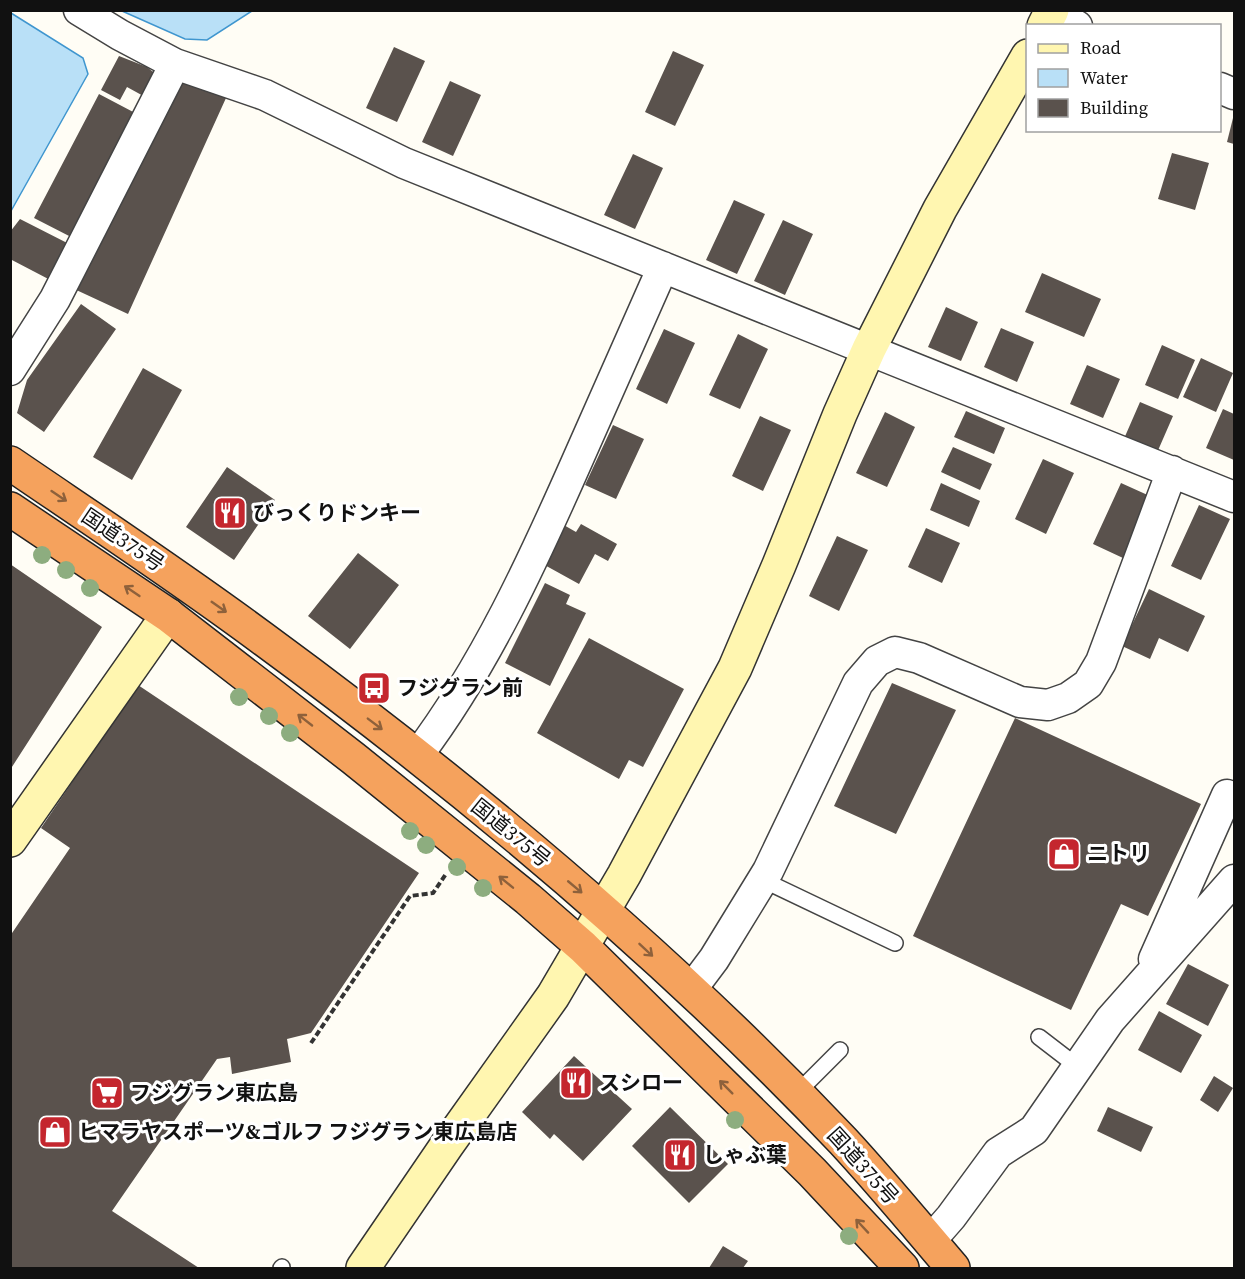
<svg xmlns="http://www.w3.org/2000/svg" width="1245" height="1279" font-family="'Source Serif 4','Noto Sans JP',serif">
<style>
.water{fill:#b9e0f7;stroke:#3f96cf;stroke-width:1.5}
.building{fill:#5a524d}
.lines{fill:none;stroke-linecap:round;stroke-linejoin:round}
.lane-casing{stroke:#444;stroke-width:18}
.street-casing{stroke:#444;stroke-width:33}
.secondary-casing{stroke:#333;stroke-width:36}
.highway-casing{stroke:#222;stroke-width:36}
.path{stroke:#333;stroke-width:4;stroke-dasharray:6 3;stroke-linecap:butt}
.lane{stroke:#fff;stroke-width:15}
.street{stroke:#fff;stroke-width:30}
.secondary{stroke:#fff6b0;stroke-width:33}
.highway{stroke:#f5a25d;stroke-width:33}
.tree{fill:#8dad7f}
.oneway{stroke:#8e613b}
.labels{text-anchor:middle;stroke-width:6;stroke-linejoin:round;paint-order:stroke}
.poi-label{font-size:21px;font-weight:bold;fill:#111;stroke:#fff;text-anchor:start}
.street-label{font-size:21px;fill:#111;stroke:#fff}
</style>
<rect width="100%" height="100%" fill="#fffdf5"/>
<path class="water" d="M122 11H252L207 40 185 39Z
M11 13 83 58 88 74 11 211Z"/>
<path class="building" d="M394 47 425 61 397 122 366 108Z
M673 51 704 65 675 126 645 112Z
M119 56 147 67 158 76 147 98 127 87 120 100 101 90Z
M179 75 226 98 128 314 72 288Z
M450 81 481 95 453 156 422 142Z
M99 94 137 114 73 238 34 218Z
M1234 114V144L1227 142Z
M1172 153 1209 163 1195 210 1158 199Z
M633 154 663 168 635 229 604 215Z
M734 200 765 214 737 274 706 260Z
M20 219 75 247 56 283 10 259V232Z
M783 220 813 234 785 295 754 281Z
M1042 273 1101 299 1084 337 1025 312Z
M81 304 116 329 44 432 17 413 27 380Z
M946 307 978 322 961 361 928 347Z
M1001 328 1034 342 1017 382 984 367Z
M664 329 695 343 667 404 636 389Z
M738 334 768 349 740 409 709 395Z
M1162 345 1195 360 1178 399 1145 385Z
M1201 358 1233 373 1216 412 1183 397Z
M1087 365 1120 379 1103 418 1070 404Z
M143 368 182 390 132 480 93 457Z
M1140 402 1173 416 1156 455 1123 441Z
M1223 409 1234 414V460L1206 448Z
M966 411 1005 428 994 454 954 437Z
M885 412 915 427 887 487 856 473Z
M760 416 791 430 763 491 732 476Z
M613 425 644 439 616 499 585 485Z
M953 447 992 464 980 490 941 472Z
M1043 459 1074 473 1046 534 1015 519Z
M227 467 275 500 234 560 186 527Z
M941 483 980 501 969 527 930 510Z
M1121 483 1152 497 1123 558 1093 544Z
M1199 505 1230 519 1201 580 1171 566Z
M562 524 576 532 581 524 617 544 608 561 595 554 579 584 541 563Z
M926 528 960 543 942 583 908 567Z
M837 536 868 550 839 611 809 596Z
M358 553 399 585 350 649 308 616Z
M10 564 102 627 10 770Z
M545 583 570 595 566 604 586 613 550 686 505 663Z
M1149 589 1205 616 1188 652 1159 638 1150 659 1122 646Z
M589 638 684 689 643 767 629 760 619 779 537 733Z
M892 683 956 710 896 834 834 806Z
M138 685 419 873 311 1033 287 1039 291 1062 232 1074 230 1057 217 1059 112 1211 199 1268H10V936L70 848 41 828Z
M1015 718 1201 804 1148 916 1121 904 1071 1010 913 936Z
M1188 964 1229 985 1208 1026 1166 1004Z
M1159 1011 1202 1035 1181 1073 1138 1050Z
M574 1056 632 1109 583 1161 554 1134 550 1139 522 1112Z
M1214 1076 1233 1088 1218 1112 1200 1100Z
M670 1107 728 1164 689 1203 632 1146Z
M1108 1107 1153 1127 1141 1152 1097 1131Z
M723 1246 748 1261 743 1268H709Z"/>
<g class="lines">
<defs>
<path id="lane" d="M763 880 895 943
M1039 1037 1078 1067
M796 1094 840 1050
M281 1268 282 1267"/>
<path id="street" d="M79 10 120 35 175 64 265 95 404 163 1234 497
M1051 12 1077 26
M1220 88 1234 94
M10 370 55 299 175 64
M417 756C485 666 533 561 578 459 606 395 635 331 663 267
M1154 959 1227 795
M690 991 714 959 768 871 858 683 877 661 895 652 919 658 1020 702 1048 705 1068 698 1088 684 1101 662 1172 471
M930 1241 951 1217 998 1153 1034 1130 1110 1020 1234 880"/>
<path id="secondary" d="M1044 26 1052 10
M10 840 168 615
M363 1268 447 1145 553 996 624 875 735 668 779 565 840 414 869 349 940 209 1028 56"/>
<path id="highway" d="M10 463C95 521 180 577 262 638 468 789 667 955 843 1141 881 1182 917 1226 953 1268
M10 509 168 615 353 758 528 899 583 947 812 1172 902 1268"/>
</defs>
<use href="#lane" class="lane-casing"/>
<use href="#street" class="street-casing"/>
<use href="#secondary" class="secondary-casing"/>
<use href="#highway" class="highway-casing"/>
<path class="path" d="M311 1043 410 896 433 893 446 874"/>
<use href="#lane" class="lane"/>
<use href="#street" class="street"/>
<use href="#secondary" class="secondary"/>
<use href="#highway" class="highway"/>
</g>
<g class="tree">
<circle cx="42" cy="555" r="9"/>
<circle cx="66" cy="570" r="9"/>
<circle cx="90" cy="588" r="9"/>
<circle cx="239" cy="697" r="9"/>
<circle cx="269" cy="716" r="9"/>
<circle cx="290" cy="733" r="9"/>
<circle cx="410" cy="831" r="9"/>
<circle cx="426" cy="845" r="9"/>
<circle cx="457" cy="867" r="9"/>
<circle cx="483" cy="888" r="9"/>
<circle cx="735" cy="1120" r="9"/>
<circle cx="849" cy="1236" r="9"/>
</g>
<defs><path id="oneway-shaft" d="M-6 0H5M1.5-3L5.5 0L1.5 3" fill="none" stroke-width="1.6" stroke-linecap="round" stroke-linejoin="round" transform="scale(1.5)"/></defs>
<g class="oneway">
<use href="#oneway-shaft" transform="translate(59 496) rotate(34)"/>
<use href="#oneway-shaft" transform="translate(132 591) rotate(-146)"/>
<use href="#oneway-shaft" transform="translate(219 607) rotate(35)"/>
<use href="#oneway-shaft" transform="translate(305 720) rotate(-142)"/>
<use href="#oneway-shaft" transform="translate(375 724) rotate(37)"/>
<use href="#oneway-shaft" transform="translate(506 882) rotate(-141)"/>
<use href="#oneway-shaft" transform="translate(575 887) rotate(40)"/>
<use href="#oneway-shaft" transform="translate(646 950) rotate(43)"/>
<use href="#oneway-shaft" transform="translate(726 1087) rotate(-135)"/>
<use href="#oneway-shaft" transform="translate(862 1226) rotate(-133)"/>
</g>
<defs>
<symbol id="restaurant-square" viewBox="-11 -11 22 22"><rect x="-9" y="-9" width="18" height="18" rx="4" fill="#c4262e" stroke="#fff"/><path d="M-5-6h1v4h1v-4h1v4h1v-4h1v5L-1.5 .5V6h-2V.5L-5-1ZM5-6V6H3V1.5H1.5Q1.5-4 5-6Z" fill="#fff"/></symbol>
<symbol id="bus-square" viewBox="-11 -11 22 22"><rect x="-9" y="-9" width="18" height="18" rx="4" fill="#c4262e" stroke="#fff"/><path d="M-5-6H5V4H4V6H2V4H-2V6H-4V4H-5ZM-3.5-4V0h7V-4ZM-3.5 1.2v1.5H-2V1.2ZM2 1.2v1.5H3.5V1.2Z" fill="#fff"/></symbol>
<symbol id="shop-square" viewBox="-11 -11 22 22"><rect x="-9" y="-9" width="18" height="18" rx="4" fill="#c4262e" stroke="#fff"/><path d="M-5-2.5h2.3a2.7 3.5 0 0 1 5.4 0H5L5.5 6h-11ZM-1.5-2.5h3a1.5 2.3 0 0 0-3 0Z" fill="#fff"/></symbol>
<symbol id="supermarket-square" viewBox="-11 -11 22 22"><rect x="-9" y="-9" width="18" height="18" rx="4" fill="#c4262e" stroke="#fff"/><path d="M-6-5.5h2.5l.6 2H6L4.5 2H-2.5L-4.4-4H-6ZM-1.5 3.2a1.3 1.3 0 1 0 .1 0ZM3 3.2a1.3 1.3 0 1 0 .1 0Z" fill="#fff"/></symbol>
</defs>
<g fill-rule="evenodd">
<use href="#restaurant-square" x="211" y="494" width="38" height="38"/>
<use href="#bus-square" x="355" y="669" width="38" height="38"/>
<use href="#shop-square" x="1045" y="835" width="38" height="38"/>
<use href="#restaurant-square" x="557" y="1064" width="38" height="38"/>
<use href="#supermarket-square" x="88" y="1074" width="38" height="38"/>
<use href="#shop-square" x="36" y="1113" width="38" height="38"/>
<use href="#restaurant-square" x="661" y="1136" width="38" height="38"/>
</g>
<g class="labels">
<g class="poi-label">
<text x="253" y="520">びっくりドンキー</text>
<text x="397" y="695">フジグラン前</text>
<text x="1087" y="861">ニトリ</text>
<text x="599" y="1090">スシロー</text>
<text x="130" y="1100">フジグラン東広島</text>
<text x="78" y="1139">ヒマラヤスポーツ&amp;ゴルフ フジグラン東広島店</text>
<text x="703" y="1162">しゃぶ葉</text>
</g>
<g class="street-label">
<text transform="translate(123 540) rotate(34)" y="7">国道375号</text>
<text transform="translate(511 833) rotate(39)" y="7">国道375号</text>
<text transform="translate(863 1166) rotate(48)" y="7">国道375号</text>
</g>
</g>
<rect width="1245" height="1279" fill="none" stroke="#111111" stroke-width="24"/>
<rect x="1026" y="24" width="195" height="108" fill="#ffffff" stroke="#a0a0a0" stroke-width="1.5"/>
<rect x="1038" y="44" width="30" height="9" fill="#fff6b0" stroke="#a0a0a0" stroke-width="1.5"/>
<text x="1080" y="54" font-size="18" fill="#111111">Road</text>
<rect x="1038" y="69" width="30" height="18" fill="#b9e0f7" stroke="#a0a0a0" stroke-width="1.5"/>
<text x="1080" y="84" font-size="18" fill="#111111">Water</text>
<rect x="1038" y="99" width="30" height="18" fill="#5a524d" stroke="#a0a0a0" stroke-width="1.5"/>
<text x="1080" y="114" font-size="18" fill="#111111">Building</text>
</svg>
